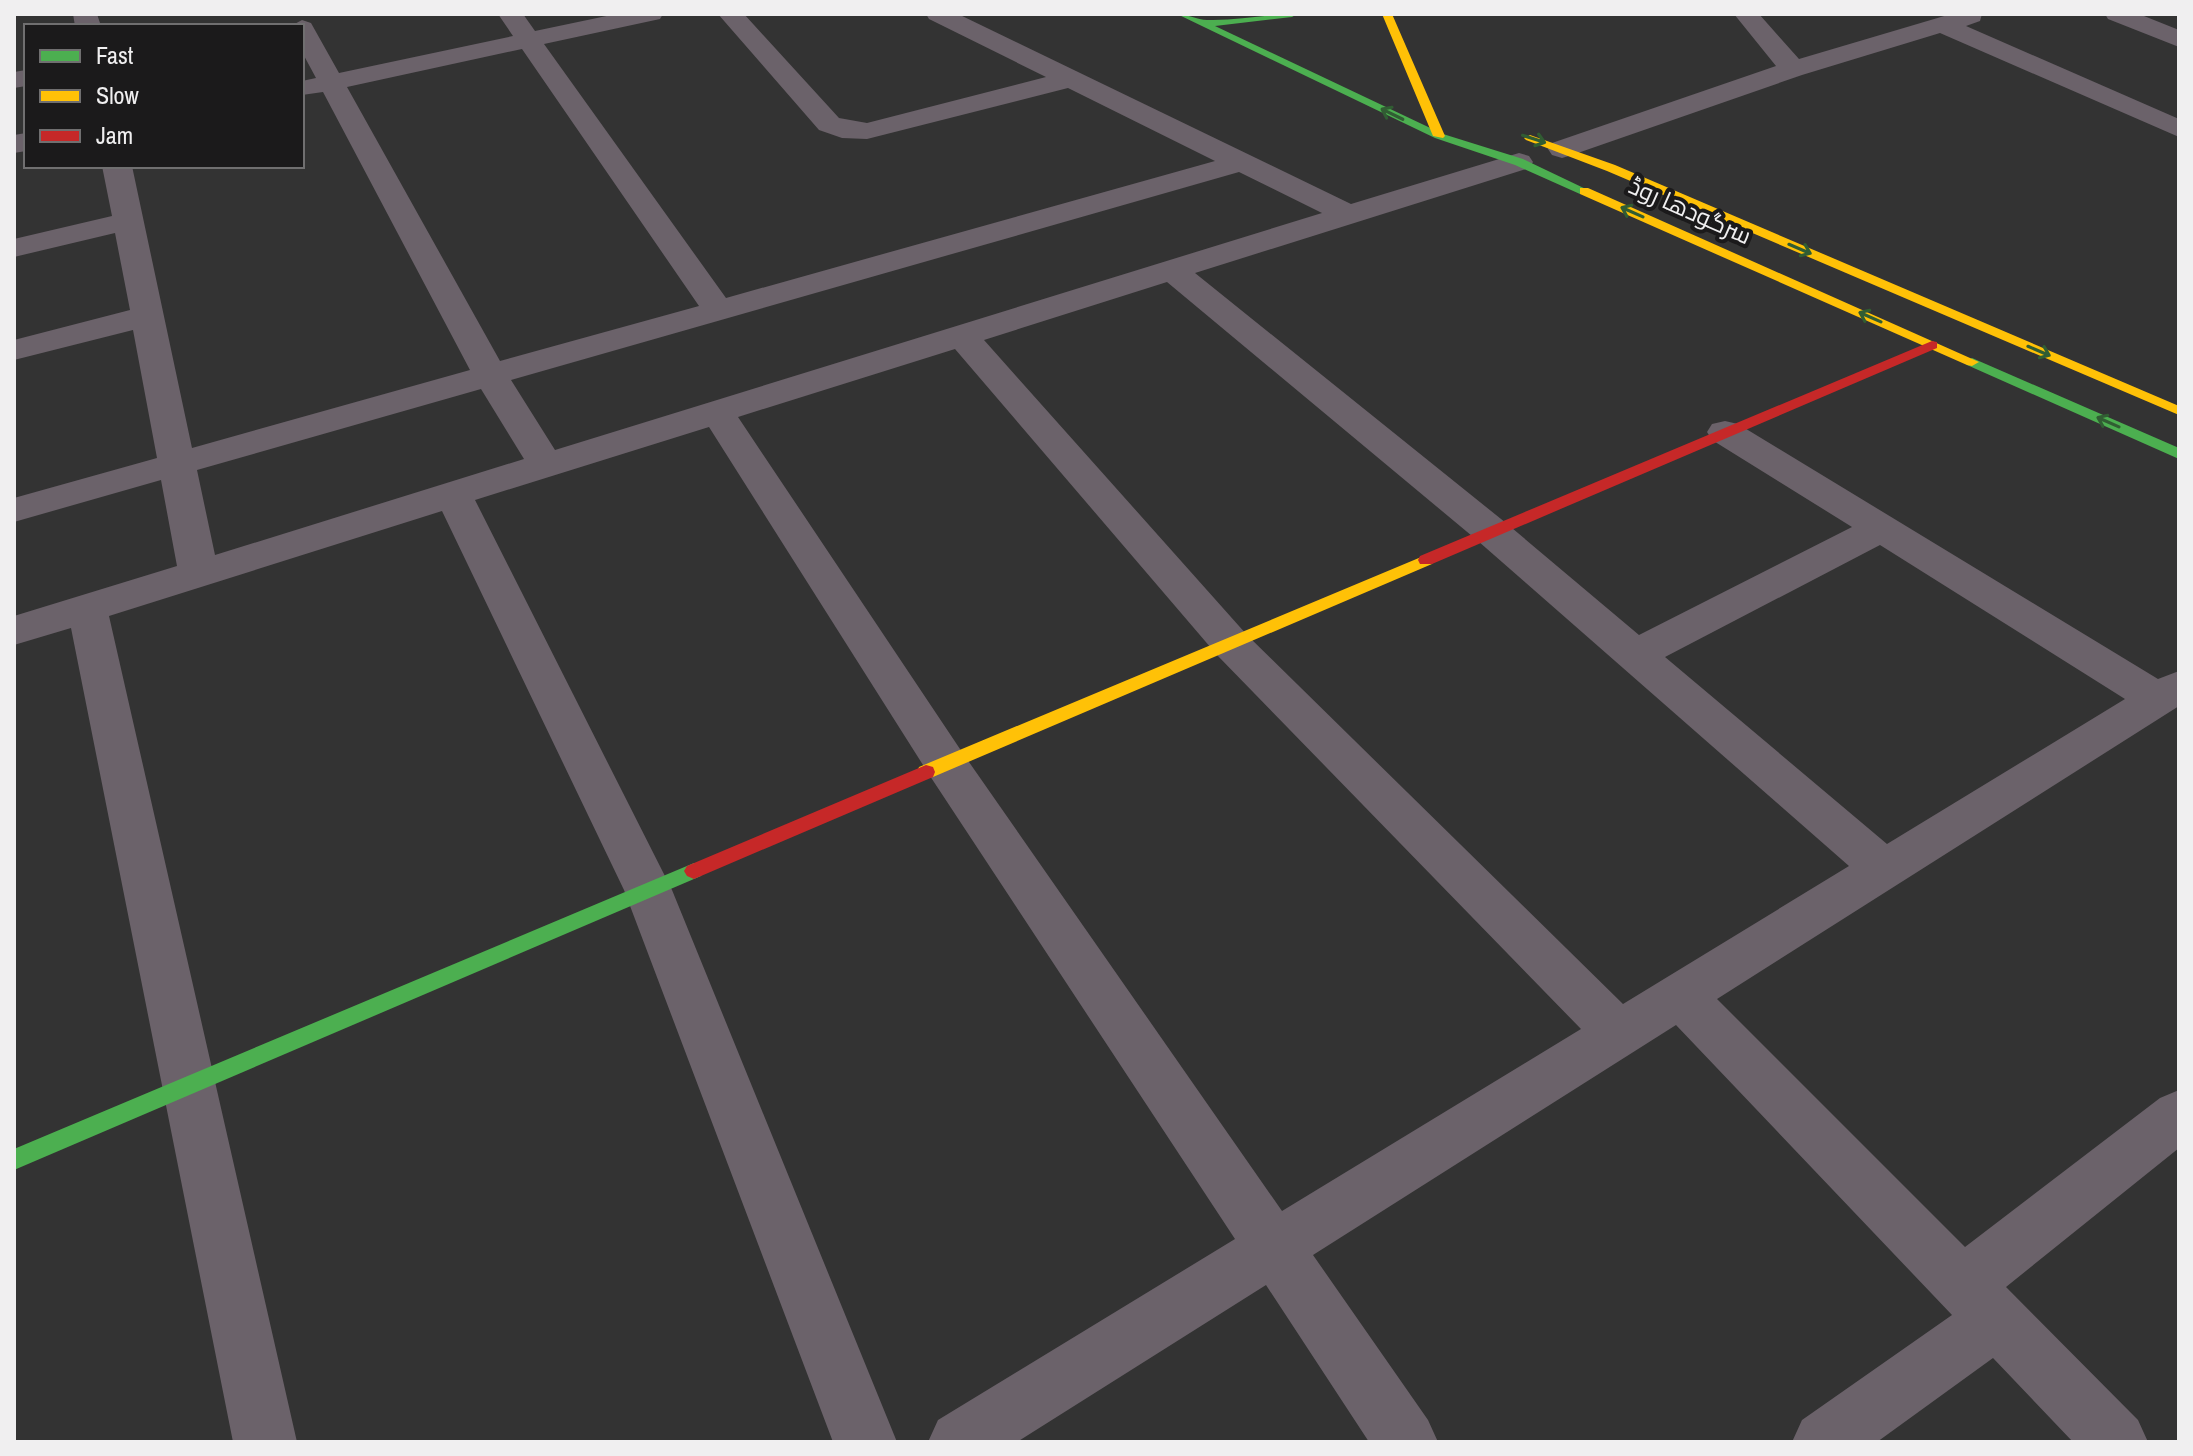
<svg xmlns="http://www.w3.org/2000/svg" width="2193" height="1456" font-family="'Archivo Narrow',Cairo,sans-serif">
<style>
.lines{fill:none;stroke-linecap:round;stroke-linejoin:round}
.street{fill:#6b626a;fill-rule:evenodd}
.fast{fill:#4caf50;fill-rule:evenodd}
.slow{fill:#ffc107;fill-rule:evenodd}
.jam{fill:#c62828;fill-rule:evenodd}
.oneway{stroke:#315d33}
.labels{text-anchor:middle;stroke-width:8;stroke-linejoin:round;paint-order:stroke}
.far-street-label{font-size:24px;fill:#f0eff0;stroke:#1b1a1b}
</style>
<rect width="100%" height="100%" fill="#333"/>
<g class="lines">
<path class="street" d="M73 14H97L101 26H75Z
M498 14H523L535 31 616 14H663L660 19 544 44 726 298 1215 161 1068 88 867 139 842 138 819 130 718 14H744L839 118 867 123 1046 77 929 19 926 14H958L1351 204 1509 156 1519 153 1529 156 1533 162 1529 168 1195 273 1506 523 1639 635 1852 527 1712 440 1707 432 1712 424 1725 421 1738 424 2158 679 2179 671V706L1717 999 1965 1247 2160 1098 2179 1090V1148L2006 1287 2138 1420 2148 1442H2073L1993 1358 1877 1442H1792L1802 1420 1952 1315 1676 1025 1313 1255 1428 1420 1438 1442H1369L1266 1285 1017 1442H928L938 1420 1235 1239 930 776 709 427 475 500 672 890 897 1442H833L624 890 442 511 109 616 297 1442H233L71 628 14 645V616L177 566 161 480 14 522V498L157 458 133 330 14 360V340L130 310 115 233 14 257V239L112 216 102 166H132L192 448 470 370 323 92 302 95V81L316 78 302 52V26H291L302 20 311 23 339 73 513 36ZM522 49 699 306 500 361 347 87ZM1239 172 1322 213 555 450 511 380ZM1167 282 1478 541 1849 866 1623 1004 1247 635 984 340ZM955 349 1217 655 1581 1029 1282 1211 962 752 738 417ZM481 389 524 459 215 555 197 470ZM1880 545 2125 699 1887 844 1665 657Z
M1734 14H1759L1799 59 1951 14H1982L1980 21 1966 26 2179 119V137L1940 33 1802 75 1572 155 1562 158 1552 155 1548 149 1552 143 1776 66Z
M2105 14H2139L2179 30V47L2108 19Z
M26 70V86L14 88V72Z
M26 133V151L14 153V135Z"/>
<path class="fast" d="M1177 14C1188 14 1197 20 1207 20 1237 21 1267 14 1297 14L1292 17 1215 26 1443 134 1523 159 1590 191 1580 194 1515 165 1435 138Z
M1972 358 2179 448V459L1967 365 1965 362Z
M694 863 701 866 704 871 701 876 14 1170V1149Z"/>
<path class="slow" d="M1382 14H1392L1445 136 1443 138 1433 136Z
M1530 135 1615 165 2179 406V415L1607 171 1526 140 1524 138Z
M1580 188H1588L1979 362 1972 366 1967 365 1580 194Z
M1426 555 1434 560 1432 564 933 777H919L917 772 919 767Z"/>
<path class="jam" d="M1932 341 1937 342V348L1432 564H1420L1418 560 1420 556Z
M926 765 933 767 935 772 933 777 701 876 694 879 687 876 684 871 687 866Z"/>
</g>
<defs><path id="oneway-shaft" d="M-6 0H5M1.5-3L5.5 0L1.5 3" fill="none" stroke-width="1.6" stroke-linecap="round" stroke-linejoin="round" transform="scale(2)"/></defs>
<g class="oneway">
<use href="#oneway-shaft" transform="translate(1392 114) rotate(-154)"/>
<use href="#oneway-shaft" transform="translate(1534 139) rotate(18)"/>
<use href="#oneway-shaft" transform="translate(1632 212) rotate(-156)"/>
<use href="#oneway-shaft" transform="translate(1800 249) rotate(23)"/>
<use href="#oneway-shaft" transform="translate(1870 317) rotate(-156)"/>
<use href="#oneway-shaft" transform="translate(2039 351) rotate(23)"/>
<use href="#oneway-shaft" transform="translate(2108 422) rotate(-156)"/>
</g>
<g class="labels">
<g class="far-street-label">
<text transform="translate(1690 211) rotate(24)" y="8">سرگودھا روڈ</text>
</g>
</g>
<rect width="2193" height="1456" fill="none" stroke="#f0eff0" stroke-width="32"/>
<rect x="24" y="24" width="280" height="144" fill="#1b1a1b" stroke="#706f70" stroke-width="2"/>
<rect x="40" y="50" width="40" height="12" fill="#4caf50" stroke="#706f70" stroke-width="2"/>
<text x="96" y="64" font-size="24" fill="#f0eff0">Fast</text>
<rect x="40" y="90" width="40" height="12" fill="#ffc107" stroke="#706f70" stroke-width="2"/>
<text x="96" y="104" font-size="24" fill="#f0eff0">Slow</text>
<rect x="40" y="130" width="40" height="12" fill="#c62828" stroke="#706f70" stroke-width="2"/>
<text x="96" y="144" font-size="24" fill="#f0eff0">Jam</text>
</svg>
